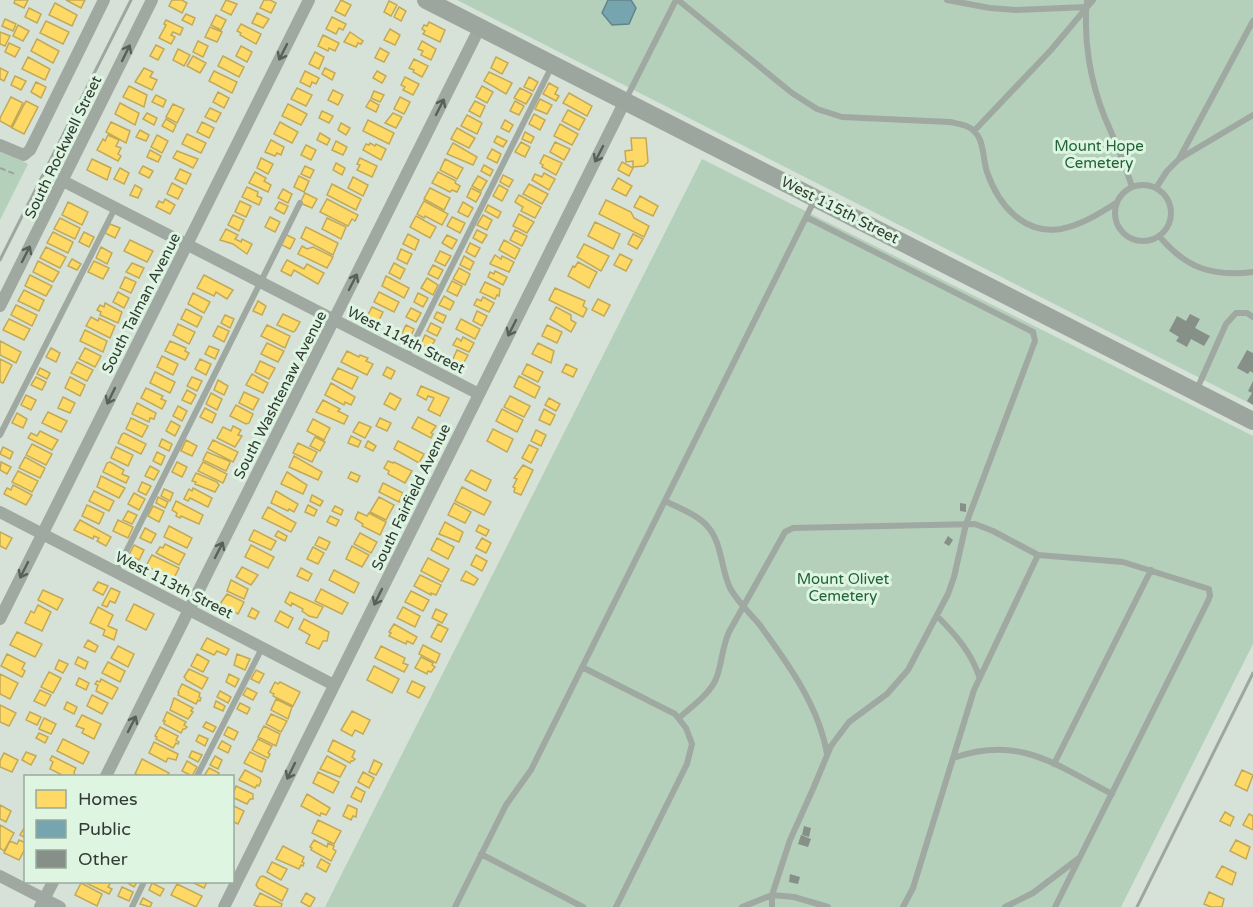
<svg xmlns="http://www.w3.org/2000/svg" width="1253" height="907" font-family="'Varela Round',sans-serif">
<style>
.green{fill:#b4d0ba}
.homes{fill:#ffd966;stroke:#c1a957;stroke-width:1.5}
.public{fill:#76a5af;stroke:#61858a;stroke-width:1.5}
.building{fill:#869088}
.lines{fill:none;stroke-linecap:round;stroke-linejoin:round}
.path{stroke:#9aa29c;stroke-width:2;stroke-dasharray:6 3;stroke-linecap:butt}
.lane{stroke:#9fa8a1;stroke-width:6}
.street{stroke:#9fa8a1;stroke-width:12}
.secondary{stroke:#9ca69e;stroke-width:18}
.rail{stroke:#9fa6a0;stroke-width:3}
.oneway{stroke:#58605a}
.labels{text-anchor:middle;stroke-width:6;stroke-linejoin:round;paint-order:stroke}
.park-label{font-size:15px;fill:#216237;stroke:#def5e2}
.street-label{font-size:15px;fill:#313a33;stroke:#def5e2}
</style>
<rect width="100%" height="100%" fill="#d6e2d8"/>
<path class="green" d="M457 0H1253V405Z
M0 149 28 164 0 220Z
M702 159 1253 436V644L1121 907H325Z"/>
<path class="homes" d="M15 0H28L24 8 14 3Z
M66 0H85L81 8Z
M172 0H182L187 3 182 13 169 6Z
M226 0 237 4 231 15 221 10Z
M264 0H270L276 3 271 13 260 8Z
M341 0 351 5 345 16 335 11Z
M389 1 397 5 391 16 384 12Z
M55 3 77 15 72 26 49 15Z
M399 7 406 11 401 21 394 17Z
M29 8 41 14 37 23 25 17Z
M257 13 269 19 263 28 252 23Z
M186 14 195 18 192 25 182 20Z
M216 15 226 20 221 30 211 25Z
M332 17 346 24 343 30 339 28 336 34 326 29Z
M5 19 16 24 13 31 2 26Z
M166 20 183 28 180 35 173 32 171 35 175 37 171 44 159 38 166 25 164 24Z
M46 21 69 32 63 44 40 33Z
M429 22 445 30 440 42 423 34 425 31 422 29 424 25 427 26Z
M241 24 261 34 256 44 240 35 241 33 237 31Z
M18 25 29 31 23 41 13 36Z
M210 27 222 32 217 42 205 37Z
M390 29 400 35 395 45 384 40Z
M0 32 10 36 5 46 0 44Z
M350 32 363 41 361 44 358 43 356 47 344 42Z
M323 35 339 43 335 51 329 48 328 51 318 46Z
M37 39 59 51 53 63 31 51Z
M198 41 208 46 203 57 193 52Z
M422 41 436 49 431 60 421 55 423 51 418 49Z
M9 43 20 48 15 57 5 52Z
M156 45 164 49 158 60 150 56Z
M241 46 252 52 247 62 236 56Z
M380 48 389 53 384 62 375 58Z
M178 49 190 55 184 66 173 60Z
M315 52 324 57 319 69 309 64Z
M193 56 206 63 200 73 187 66Z
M223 56 244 67 239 77 218 66Z
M28 57 50 69 45 80 22 69Z
M496 57 508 63 502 74 491 68Z
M414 59 428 66 422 77 413 72 414 70 409 68Z
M0 68 8 72 4 81 0 79Z
M144 68 153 72 150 77 157 80 152 90 135 82Z
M325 68 335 73 332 80 322 74Z
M214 71 237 82 232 93 209 81Z
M305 71 319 78 316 84 312 82 310 87 300 82Z
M377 71 386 76 382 83 373 78Z
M489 72 512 83 506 94 484 81Z
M15 76 26 81 21 90 11 85Z
M405 77 419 84 413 95 403 90 405 87 401 85Z
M529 77 538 82 533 91 524 87Z
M36 82 46 87 41 98 31 92Z
M549 83 558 88 555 94 559 96 556 101 543 94Z
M129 86 147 95 144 107 123 97Z
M482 86 493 92 487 103 476 97Z
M297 88 312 95 306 106 291 99Z
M520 88 532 94 526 104 514 98Z
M333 90 343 95 338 105 328 100Z
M374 91 384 95 380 102 371 98Z
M218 92 229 98 224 108 213 102Z
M569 93 592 106 587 116 563 103Z
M156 95 166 100 163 107 152 102Z
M11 97 23 103 11 127 0 121V118Z
M400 97 410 102 404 114 394 109Z
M540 99 552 105 547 114 535 109Z
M370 100 379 105 376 112 366 107Z
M26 101 38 107 24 134 12 128Z
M475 101 485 106 480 117 469 111Z
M515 101 524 106 519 115 510 111Z
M120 103 139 113 135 125 115 114Z
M173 104 184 109 177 123 166 117Z
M288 104 307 114 301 125 282 116Z
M210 108 221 113 216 122 205 117Z
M568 110 585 119 579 130 562 121Z
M322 111 333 116 329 123 319 118Z
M147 113 157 118 154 125 143 119Z
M393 113 402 117 396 128 385 123Z
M534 114 545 120 540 130 529 124Z
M467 115 482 123 477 134 461 126Z
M166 119 176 125 173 132 162 126Z
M368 120 394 133 389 144 363 131Z
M505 120 513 125 509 132 501 128Z
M111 122 130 131 126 143 106 132Z
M202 122 214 128 209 138 197 132Z
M280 122 298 132 292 143 274 134Z
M341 123 350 128 346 135 338 130Z
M560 124 578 134 572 145 554 136Z
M457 128 475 138 469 148 451 139Z
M140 130 149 135 146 141 136 137Z
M525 132 534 137 531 143 522 139Z
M320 133 330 139 327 145 317 140Z
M187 134 206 143 201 153 182 144Z
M108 135 119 140 116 146 121 148 118 154 121 156 118 161 97 150 103 139 105 141Z
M157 135 168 141 162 153 151 147Z
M497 136 507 141 503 147 494 142Z
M631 138H646L648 162 644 166 633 167V161L626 162 625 151 632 150Z
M271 140 284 147 281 155 277 153 275 156 265 152Z
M336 141 347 147 343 155 332 150Z
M521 142 530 147 525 157 515 152Z
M555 142 570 149 564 160 550 152Z
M370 143 375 146 376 144 386 149 381 160 363 150 366 144 369 145Z
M453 143 477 157 473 165 447 154Z
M306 145 316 150 311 160 301 155Z
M492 149 501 154 497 163 487 158Z
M150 150 161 156 158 162 147 157Z
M177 151 198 159 193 168 173 158Z
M544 155 562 163 556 175 542 167 543 165 540 163Z
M261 158 273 164 268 174 257 168Z
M360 158 377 166 372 177 357 170 360 165 357 164Z
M92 159 111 168 107 180 87 170Z
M445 159 463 168 457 179 440 170Z
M622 162 633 168 629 176 618 170Z
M336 163 345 168 342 175 333 170Z
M484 165 493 170 490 176 481 171Z
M143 166 153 171 149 178 139 173Z
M305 166 314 170 310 178 301 174Z
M120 168 129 173 124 184 114 179Z
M180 169 191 174 186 184 175 179Z
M255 172 266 178 264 181 271 185 268 192 249 183Z
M438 172 456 181 455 183 460 186 457 192 452 190 450 192 432 183Z
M544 173 555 179 549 190 532 180 535 174 542 177Z
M503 175 513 180 509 187 500 182Z
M299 176 309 181 304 192 294 187Z
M478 176 487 181 481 191 472 186Z
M353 177 368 185 363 196 348 188Z
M618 178 632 186 626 196 612 189Z
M172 183 183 189 178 199 167 194Z
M332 184 361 199 356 210 327 195Z
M529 184 548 194 542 204 523 194Z
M135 185 142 189 138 198 130 195Z
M499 185 508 190 502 201 493 196Z
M247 187 258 192 257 196 262 198 259 205 242 197Z
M430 188 450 198 444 210 424 199Z
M471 188 481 193 476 202 467 197Z
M283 189 292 194 288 203 278 198Z
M305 193 317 199 312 208 300 203Z
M519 195 541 207 535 218 521 211 523 207 515 202Z
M640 196 658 206 653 216 634 207Z
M165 199 175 205 170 214 156 207 159 201 163 203Z
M327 199 358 215 355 221 352 219 348 226 320 212Z
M606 200 631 212 634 218 649 226 644 237 599 214Z
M240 201 251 206 246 217 235 212Z
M424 201 448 214 442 225 425 216 424 218 417 214Z
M68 202 88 212 82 225 62 215Z
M279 202 288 206 284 214 275 209Z
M463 202 473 208 468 217 458 212Z
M488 205 501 212 498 218 485 211Z
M519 214 534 222 527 233 513 226Z
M233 215 244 220 239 231 228 225Z
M483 215 492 220 487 230 477 225Z
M416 216 436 227 430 238 410 227Z
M270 217 280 222 275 232 265 227Z
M452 217 465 223 460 233 447 226Z
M60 218 80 228 75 239 54 229Z
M327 218 346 227 341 239 322 229Z
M595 222 620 234 613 249 588 236Z
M110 224 120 228 115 238 105 233Z
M306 227 338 243 333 255 301 238Z
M226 229 238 235 235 239 241 242 242 239 252 244 247 254 233 244 220 240Z
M477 230 487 235 482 243 473 238Z
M515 230 527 236 522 246 510 240Z
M53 232 73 242 68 253 47 243Z
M84 232 94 237 89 247 79 242Z
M285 234 295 239 290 249 280 244Z
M408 234 419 240 415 250 403 244Z
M633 234 643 239 637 249 628 244Z
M447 235 457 240 452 249 442 243Z
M130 240 153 251 147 262 124 251Z
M504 240 520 249 515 259 499 250Z
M470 243 480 248 475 257 466 252Z
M584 244 609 256 601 271 577 257Z
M302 246 307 249 313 247 333 257 327 268 298 254Z
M46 247 66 257 60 268 40 258Z
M101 247 112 253 107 264 96 258Z
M401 249 412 254 407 264 397 259Z
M440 251 451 256 445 266 435 261Z
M620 254 632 260 626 271 614 265Z
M495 255 501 259 502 256 514 262 509 272 490 264Z
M464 256 474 262 470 270 460 265Z
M72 259 81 264 77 270 68 266Z
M287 260 304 269 307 264 324 273 318 284 294 270 291 276 281 271Z
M38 261 59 272 53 282 33 272Z
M94 261 109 268 103 279 88 272Z
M578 262 597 272 589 288 568 276 573 266 575 267Z
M132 263 144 268 139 278 126 272Z
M394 263 405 269 400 279 389 273Z
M433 265 443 270 438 279 428 274Z
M459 268 470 274 465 285 453 279Z
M495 271 507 277 503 285 488 277 490 272 494 274Z
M30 275 52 286 46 296 25 286Z
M204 275 233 290 227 299 216 292 214 296 197 288Z
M386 276 409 288 404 298 382 286Z
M125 277 136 282 131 293 120 288Z
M427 278 438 285 433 295 421 288Z
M452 281 462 286 457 296 447 291Z
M485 282 500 289 499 296 497 295 495 299 480 292Z
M555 288 585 301 583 306 587 309 583 317 549 300Z
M24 290 44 300 39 311 18 301Z
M118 292 129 298 124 308 113 302Z
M379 292 399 302 394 312 374 302Z
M193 293 210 302 204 313 188 304Z
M418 293 428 298 423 307 414 302Z
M444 296 454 302 450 310 439 305Z
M483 297 494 303 489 312 474 305 477 299 481 301Z
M598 299 610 305 604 316 592 310Z
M258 301 266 306 262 315 253 311Z
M105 303 122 312 118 323 100 315 101 312 97 310 100 305 104 307Z
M16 305 37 315 32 326 11 315Z
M372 307 383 312 378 322 367 317Z
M556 307 571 315V320L576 323 571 332 550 319Z
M411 308 421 313 416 322 406 317Z
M186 309 202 317 197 327 181 319Z
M477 311 487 316 482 326 473 321Z
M437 312 446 316 443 323 434 318Z
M283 314 300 322 295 331 293 332 277 325Z
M225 315 234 319 230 328 221 323Z
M91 317 98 321 99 318 115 326 110 338 86 326Z
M9 319 30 329 24 340 3 330Z
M461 319 480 329 475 339 456 329Z
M431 323 441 328 437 336 427 331Z
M178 324 195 332 189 344 173 335Z
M267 325 290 336 285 348 261 336Z
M406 325 414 329 410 338 402 333Z
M547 325 562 332 557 343 542 336Z
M218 326 229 331 224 342 213 336Z
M85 330 107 341 103 352 80 341Z
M425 335 435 340 430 349 421 344Z
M463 337 474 343 469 352 453 345 457 338 461 341Z
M0 341 21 352 16 363 0 355Z
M170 341 186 348 185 351 189 353 185 360 165 351Z
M267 343 284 351 278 362 261 354Z
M538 343 554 351 551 363 532 354Z
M209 346 219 350 215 359 205 354Z
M51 348 60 353 56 362 46 357Z
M85 348 101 356 95 367 79 359Z
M457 350 468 355 463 364 453 359Z
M347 351 359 357 360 355 368 358 366 361 373 364 367 375 341 362Z
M162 356 178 364 173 375 157 367Z
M0 359 12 365 3 383 0 382Z
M200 359 211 364 206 375 195 369Z
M260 361 275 368 269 379 255 372Z
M77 362 93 370 87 381 71 373Z
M527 364 543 372 538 382 522 374Z
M566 364 577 369 573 377 562 372Z
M387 367 395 371 391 379 383 375Z
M40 368 50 373 47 379 37 374Z
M338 368 358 377 352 389 332 379Z
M155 372 175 382 170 393 150 383Z
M252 374 268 383 263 393 246 385Z
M519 376 540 387 535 398 514 387Z
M36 377 46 382 42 390 31 385Z
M70 377 85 385 80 396 65 388Z
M192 377 202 381 197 391 187 386Z
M218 380 228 386 224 395 214 390Z
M331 383 355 397 351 405 345 402 344 405 325 395Z
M421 386 449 398 440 416 428 410 434 398 428 396 426 400 417 395Z
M146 388 163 396 161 399 166 401 162 409 141 398Z
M187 390 196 395 191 404 182 400Z
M244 392 259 399 253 410 239 403Z
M211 393 222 399 217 410 206 404Z
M390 393 401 399 395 410 384 404Z
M26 395 36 400 31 410 21 405Z
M510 396 530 406 524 417 504 407Z
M63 397 75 403 70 413 58 408Z
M549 398 560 404 556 411 545 405Z
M323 400 340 409 338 411 348 416 344 424 316 412Z
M137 403 156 413 154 419 150 418 149 422 132 414Z
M236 405 253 414 249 423 246 424 230 416Z
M178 406 187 411 182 421 173 416Z
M205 408 216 414 212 423 200 417Z
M502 409 523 420 517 432 496 421Z
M544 409 555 415 550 425 539 420Z
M48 412 67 421 61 432 42 423Z
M17 413 27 419 23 428 12 423Z
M418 417 436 426 431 433 433 434 431 438 412 428Z
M131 418 148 426 142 437 126 429Z
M380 418 391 423 387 431 376 426Z
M313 419 330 428 324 440 307 431Z
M171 421 180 426 175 436 166 431Z
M359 422 371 427 365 438 353 432Z
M233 426 241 430 238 435 242 436 235 447 217 438 223 427 231 431Z
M493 429 513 439 507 452 487 441Z
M536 430 546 435 541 446 531 441Z
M40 431 58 440 52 450 28 438 31 433 37 436Z
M124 433 146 444 141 454 118 443 122 434Z
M351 436 361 441 358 447 348 443Z
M315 437 325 442 320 451 310 446Z
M162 439 172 444 169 451 159 446Z
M186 440 197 446 192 456 181 451Z
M213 440 238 452 233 462 208 449Z
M368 441 376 446 373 451 365 447Z
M398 441 424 454 419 463 394 449Z
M298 443 317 452 312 462 293 453Z
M32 444 52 454 46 465 26 455Z
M529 445 538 449 531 463 522 458Z
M3 447 13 452 10 459 0 454Z
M116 447 133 455 128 466 111 458Z
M157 452 165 456 161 465 153 461Z
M207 452 229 461 230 463 226 471 203 460Z
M294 456 322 472 318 480 289 467Z
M25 457 45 468 40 478 19 468Z
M388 461 393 463 394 462 412 471 405 483 388 474 389 471 384 468Z
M1 462 11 467 7 474 0 470Z
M110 462 124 470 122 474 129 477 126 483 103 472 107 463Z
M177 462 187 467 182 477 172 472Z
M203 462 227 474 223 483 198 471Z
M523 465 533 470 521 495 514 492 515 488 513 487 517 479 514 478Z
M150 466 159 471 154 480 145 476Z
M471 470 491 480 486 491 465 480Z
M18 471 38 481 32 492 12 482Z
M287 472 307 485 303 494 281 484Z
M351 472 360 476 357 482 348 478Z
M196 473 217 482 219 485 215 492 195 484 196 482 192 481Z
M101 476 125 488 119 498 97 487Z
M142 482 151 486 146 495 138 491Z
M383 483 403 493 399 502 379 492Z
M13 485 32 495 26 505 4 494 7 488 11 490Z
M462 487 491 502 484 515 455 501Z
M193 488 212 498 208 507 190 498 188 501 184 499 189 489 192 491Z
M164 489 173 493 170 501 161 496Z
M94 491 114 501 109 511 89 501Z
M276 491 298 504 294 512 289 509 288 511 271 503Z
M134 493 145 499 139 510 128 504Z
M312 495 323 501 320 506 310 501Z
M158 497 168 502 165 508 156 503Z
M379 497 394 505 386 520 370 512Z
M176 501 203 515 199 524 181 516 180 518 176 516 177 513 172 510Z
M454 503 471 512 465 523 448 515Z
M87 505 104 513 99 524 82 516Z
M308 505 317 510 314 516 305 512Z
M153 506 164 511 159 522 148 516Z
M335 506 343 510 341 515 332 511Z
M268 507 296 523 291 532 262 518Z
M128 511 137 515 132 524 123 520Z
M358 512 367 516 369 513 386 522 380 535 362 526 363 524 355 519Z
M330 516 339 520 336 526 327 522Z
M80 520 111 537 106 546 97 541 99 538 94 536 93 539 74 530Z
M118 520 133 527 128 538 113 531Z
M445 522 463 532 459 542 439 534Z
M479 525 489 530 486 536 476 531Z
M169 526 192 538 187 548 164 537Z
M145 528 156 534 151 543 140 538Z
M254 530 276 541 271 550 249 540Z
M278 531 287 536 285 541 275 536Z
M0 532 12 538 6 549 0 546Z
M360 533 377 542 371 553 354 544Z
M319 537 330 542 326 550 315 545Z
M437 538 454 547 448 559 431 550Z
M482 538 491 543 486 553 476 548Z
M165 544 185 554 179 565 156 553 160 547 163 548Z
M134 545 144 550 139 560 129 555Z
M251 545 274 557 268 568 245 557Z
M352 546 369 555 362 567 346 559Z
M313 547 324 553 318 564 307 559Z
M152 555 179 568 173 580 146 566Z
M476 555 487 561 482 571 471 565Z
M428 558 449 569 442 582 421 571Z
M242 567 258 575 251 585 236 577Z
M301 568 312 574 308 581 297 576Z
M334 570 359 583 354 593 329 580Z
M466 571 478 579 474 585 461 580Z
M420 575 441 585 436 595 431 593V595L414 586Z
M231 580 248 589 244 599 227 591Z
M98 582 108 586 103 595 93 590Z
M111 588 120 592 115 603 110 601 107 607 102 605Z
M321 589 348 603 342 614 315 601Z
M43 590 63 599 57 610 38 600Z
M411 591 429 600 423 611 405 602Z
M290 592 323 607 317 618 309 616 302 611 303 609 292 603 291 606 285 602Z
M227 594 244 602 238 614 220 604Z
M134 604 154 614 146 630 126 620Z
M38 605 51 612 42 631 25 623 31 611 34 613Z
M98 607 113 615 108 626 117 630 114 640 103 635 105 630 90 623Z
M403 607 420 616 415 627 397 618Z
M252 608 259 612 255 619 248 616Z
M436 609 447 614 442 623 432 618Z
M280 611 293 618 288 628 275 621Z
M304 619 329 632 327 641H323L319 649 306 643 310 635 299 629Z
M394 624 417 637 413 644 407 641 406 644 389 636 391 633 389 632Z
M438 624 448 629 441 642 431 637Z
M17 632 42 644 35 657 10 645Z
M207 638 229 649 226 655 217 651 214 655 201 649Z
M88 640 98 646 95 652 84 647Z
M423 645 440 654 436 663 419 654Z
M118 646 134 654 128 667 111 658Z
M381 646 405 658 403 663 408 665 404 672 375 658Z
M7 654 25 663 22 669 25 671 22 677 1 666Z
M197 654 209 661 203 672 191 666Z
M237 654 250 659 245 670 234 665Z
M78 657 88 662 85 669 75 664Z
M421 657 433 663 432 665 435 667 431 672 428 671 427 674 415 668Z
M59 660 68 664 63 673 55 669Z
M108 662 125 671 120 682 102 673Z
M374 666 399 679 392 693 367 680Z
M189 669 208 678 202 689 186 680V679L184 677Z
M256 670 264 674 259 683 251 679Z
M49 672 61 678 53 693 41 687Z
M0 674 18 683 10 699 0 694Z
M229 674 239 679 235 687 226 682Z
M79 678 89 683 86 690 76 685Z
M101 679 118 688 112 699 96 691 98 685 95 684 97 681 100 682Z
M412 681 425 687 419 698 407 692Z
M275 682 278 684 280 682 300 692 293 706 273 696 274 694 270 692Z
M182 684 200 693 199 697 201 698 200 701 198 700 196 704 178 695 179 693 178 692Z
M247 688 257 693 253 700 243 695Z
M40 690 51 695 45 706 34 701Z
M220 691 231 697 228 703 217 697Z
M92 695 108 703 102 714 87 706Z
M174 698 193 708 191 711 193 712 188 719 170 710Z
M276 699 292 707 288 719 271 710Z
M216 701 225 706 223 711 214 707Z
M67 702 77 707 74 714 64 709Z
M240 703 250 708 247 714 237 709Z
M0 705 16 713 9 726 0 722Z
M352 711 370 720 363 734 355 730 352 736 341 730Z
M30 712 41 717 37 725 26 720Z
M167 712 186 722 184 725 187 727 185 729H183L181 733 164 724 165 721H163Z
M271 714 287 721 281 732 266 724Z
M82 715 101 724 94 739 82 733 84 729 76 726Z
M44 718 56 724 51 734 39 729Z
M206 722 216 727 213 732 203 727Z
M264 726 280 734 276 746 258 737Z
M160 727 178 736 176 740 179 742 178 744 176 743 173 748 156 739 157 737 155 736Z
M228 727 238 732 234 740 224 735Z
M39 733 48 737 45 743 36 738Z
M199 735 208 739 205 746 196 741Z
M63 739 89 752 83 764 57 751Z
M258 739 272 746 268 753 270 754 268 758 252 750Z
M333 740 355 751 352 757 355 759 353 761H351L350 763 328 751Z
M222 741 231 746 228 753 218 748Z
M154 742 178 754 176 760 168 758 166 762 149 753Z
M192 751 202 755 198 762 189 757Z
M26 752 36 756 31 765 22 760Z
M250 752 266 760 262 772 244 763Z
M4 753 18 760 12 772 0 767V761Z
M52 756 76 768 74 772 75 776H64L50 769 53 762 50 760Z
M215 756 222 760 218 769 210 765Z
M327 756 346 766 340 777 320 769Z
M142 759 169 773 167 776H143L135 774Z
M374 760 382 764 376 775 369 772Z
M187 761 197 767 192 776 182 771Z
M209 768 219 773 217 776H204Z
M245 770 260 778 261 781 259 786 257 785 255 788 239 780Z
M1242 770 1253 775 1247 791 1235 785Z
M318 772 339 782 333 793 313 783Z
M363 772 374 778 369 788 358 782Z
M236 786 253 794V799H250L247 804 232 797Z
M356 787 365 792 361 802 351 797Z
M307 794 330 808 326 815 321 813 320 816 301 806Z
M0 805 11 811 6 822 0 819Z
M232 805 244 811 238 824 232 821Z
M348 805 357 809 356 817 353 816 351 820 343 816Z
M1225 812 1234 817 1230 826 1220 821Z
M1249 814 1253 816V830L1243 825Z
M318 820 341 831 334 844 312 833Z
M0 825 14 833 4 851 0 848Z
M26 825V838L20 835Z
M19 840 26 843V847L19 860 4 853 10 841 17 844Z
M314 840 327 847 328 843 334 846 333 849 336 851 331 861 311 850 312 848 310 847Z
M1236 840 1250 847 1246 859 1230 851Z
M283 846 304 857 302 862 304 863 303 866 301 865 299 869 276 859Z
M321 859 330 864 326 872 317 867Z
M272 862 287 869 281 880 267 872Z
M1222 866 1236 873 1232 885 1216 877Z
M263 876 288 889 282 901 258 888 256 885 260 877Z
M84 882H111L108 887 112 889 109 894Z
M126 882H137L134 887Z
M192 882H207L204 888Z
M81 883 102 894 97 906 75 895Z
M152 883 164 889 160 896 149 890Z
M177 884 202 896 196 907 171 895Z
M122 887 133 892 129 901 118 896Z
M1209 892 1224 899 1222 907H1211L1204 904Z
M260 893 282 904 281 907H259L254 905Z
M306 893 315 898 310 907 301 902Z
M143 898 152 903 150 907 140 904Z"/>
<path class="public" d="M608 0H631L636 8 629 24 612 25 602 13Z"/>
<path class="building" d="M1190 314 1200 319 1195 328 1210 336 1204 346 1191 339 1187 347 1176 341 1179 337 1169 331 1177 316 1186 321Z
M1247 350 1253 353V373L1250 371 1248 374 1237 368Z
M1253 381V405L1247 401 1252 393 1248 391Z
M960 503 966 504V512L960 511Z
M948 536 953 540 949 546 944 543Z
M804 826 811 828 809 837 802 835Z
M801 835 811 839 808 847 798 844Z
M790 874 800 877 798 884 789 882Z"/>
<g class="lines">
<path class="path" d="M0 168 15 174"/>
<path class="lane" d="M678 0 792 93 817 109 842 117 950 122C959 124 969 125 975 132 984 141 983 160 987 172 998 204 1023 235 1061 229 1081 225 1099 214 1116 203
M947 0 990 8 1016 10 1087 7
M1087 0C1083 39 1090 81 1105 118 1115 141 1125 163 1132 187
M625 101 676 0
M974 131 1051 50 1093 0
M1179 159 1253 21
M1115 213a28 28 0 1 1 56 0a28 28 0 1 1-56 0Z
M1156 188 1167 171 1179 159 1253 115
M1160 237C1186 268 1212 277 1253 272
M407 356 551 68
M1197 389 1226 324 1236 313H1247L1253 317
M0 435 115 208
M665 501C679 508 698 515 708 527 722 543 721 569 730 588 737 601 749 612 759 624 787 662 819 706 827 754
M116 572 300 203
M937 616C955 634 971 652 979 676
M582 667 675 714 686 728 692 744 687 764 616 907
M679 718C692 706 709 695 716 679 722 664 722 647 729 632L785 532 793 528 975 524 993 531 1038 555 1123 562 1209 589 1210 596 1208 601 1055 907
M953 758C1020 735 1054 764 1112 794
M1054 764 1151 570
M197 776 262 648
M481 854 583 907
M132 907 144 882
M455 907 506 805 531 770 814 201
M742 907 772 895 794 897 828 907
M772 907V895L790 840 813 789 831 746 849 722 887 694 908 670 948 594 954 577 966 524 1035 341 1033 332 806 217
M903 907 913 888 974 690 1038 555
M1005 907 1033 893 1079 858"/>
<path class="street" d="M0 145 24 155 30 150 104 0
M63 181 479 394
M0 306 152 0
M0 512 334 685
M0 619 309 0
M106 776 480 27
M0 876 60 907
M40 907 53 882
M224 907 625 101"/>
<path class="secondary" d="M426 0 1253 421"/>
<path class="rail" d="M0 260 131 0
M1137 907 1253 673"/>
</g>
<defs><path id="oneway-shaft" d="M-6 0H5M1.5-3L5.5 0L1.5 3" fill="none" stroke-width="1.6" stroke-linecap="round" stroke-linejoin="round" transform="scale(1.5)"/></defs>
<g class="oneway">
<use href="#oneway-shaft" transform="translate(283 52) rotate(117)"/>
<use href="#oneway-shaft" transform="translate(126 53) rotate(-64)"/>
<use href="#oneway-shaft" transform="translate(440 107) rotate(-63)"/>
<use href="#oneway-shaft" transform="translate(599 154) rotate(117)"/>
<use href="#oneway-shaft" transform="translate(26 254) rotate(-63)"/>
<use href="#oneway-shaft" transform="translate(353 282) rotate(-63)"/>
<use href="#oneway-shaft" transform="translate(512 328) rotate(117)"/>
<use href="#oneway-shaft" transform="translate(111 396) rotate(116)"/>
<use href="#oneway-shaft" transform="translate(219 550) rotate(-63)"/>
<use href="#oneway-shaft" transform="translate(24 570) rotate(117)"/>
<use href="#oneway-shaft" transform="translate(378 597) rotate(116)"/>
<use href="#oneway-shaft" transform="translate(132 724) rotate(-63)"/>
<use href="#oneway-shaft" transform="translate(291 771) rotate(116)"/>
</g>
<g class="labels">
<g class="park-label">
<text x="1099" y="151">Mount Hope<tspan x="1099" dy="17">Cemetery</tspan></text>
<text x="843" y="584">Mount Olivet<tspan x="843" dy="17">Cemetery</tspan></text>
</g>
<g class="street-label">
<text transform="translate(63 147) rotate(-64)" y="5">South Rockwell Street</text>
<text transform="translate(840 210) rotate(27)" y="5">West 115th Street</text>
<text transform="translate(141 303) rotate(-63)" y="5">South Talman Avenue</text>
<text transform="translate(406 340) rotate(27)" y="5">West 114th Street</text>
<text transform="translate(280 395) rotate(-63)" y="5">South Washtenaw Avenue</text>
<text transform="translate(411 497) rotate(-64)" y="5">South Fairfield Avenue</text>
<text transform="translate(174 585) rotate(27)" y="5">West 113th Street</text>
</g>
</g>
<rect x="24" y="775" width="210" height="108" fill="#def5e2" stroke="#99aa9c" stroke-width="1.5"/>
<rect x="36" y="790" width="30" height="18" fill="#ffd966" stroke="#99aa9c" stroke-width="1.5"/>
<text x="78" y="805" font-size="18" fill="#313a33">Homes</text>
<rect x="36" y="820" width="30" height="18" fill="#76a5af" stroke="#99aa9c" stroke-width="1.5"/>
<text x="78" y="835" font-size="18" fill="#313a33">Public</text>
<rect x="36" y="850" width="30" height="18" fill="#869088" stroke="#99aa9c" stroke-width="1.5"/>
<text x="78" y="865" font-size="18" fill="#313a33">Other</text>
</svg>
